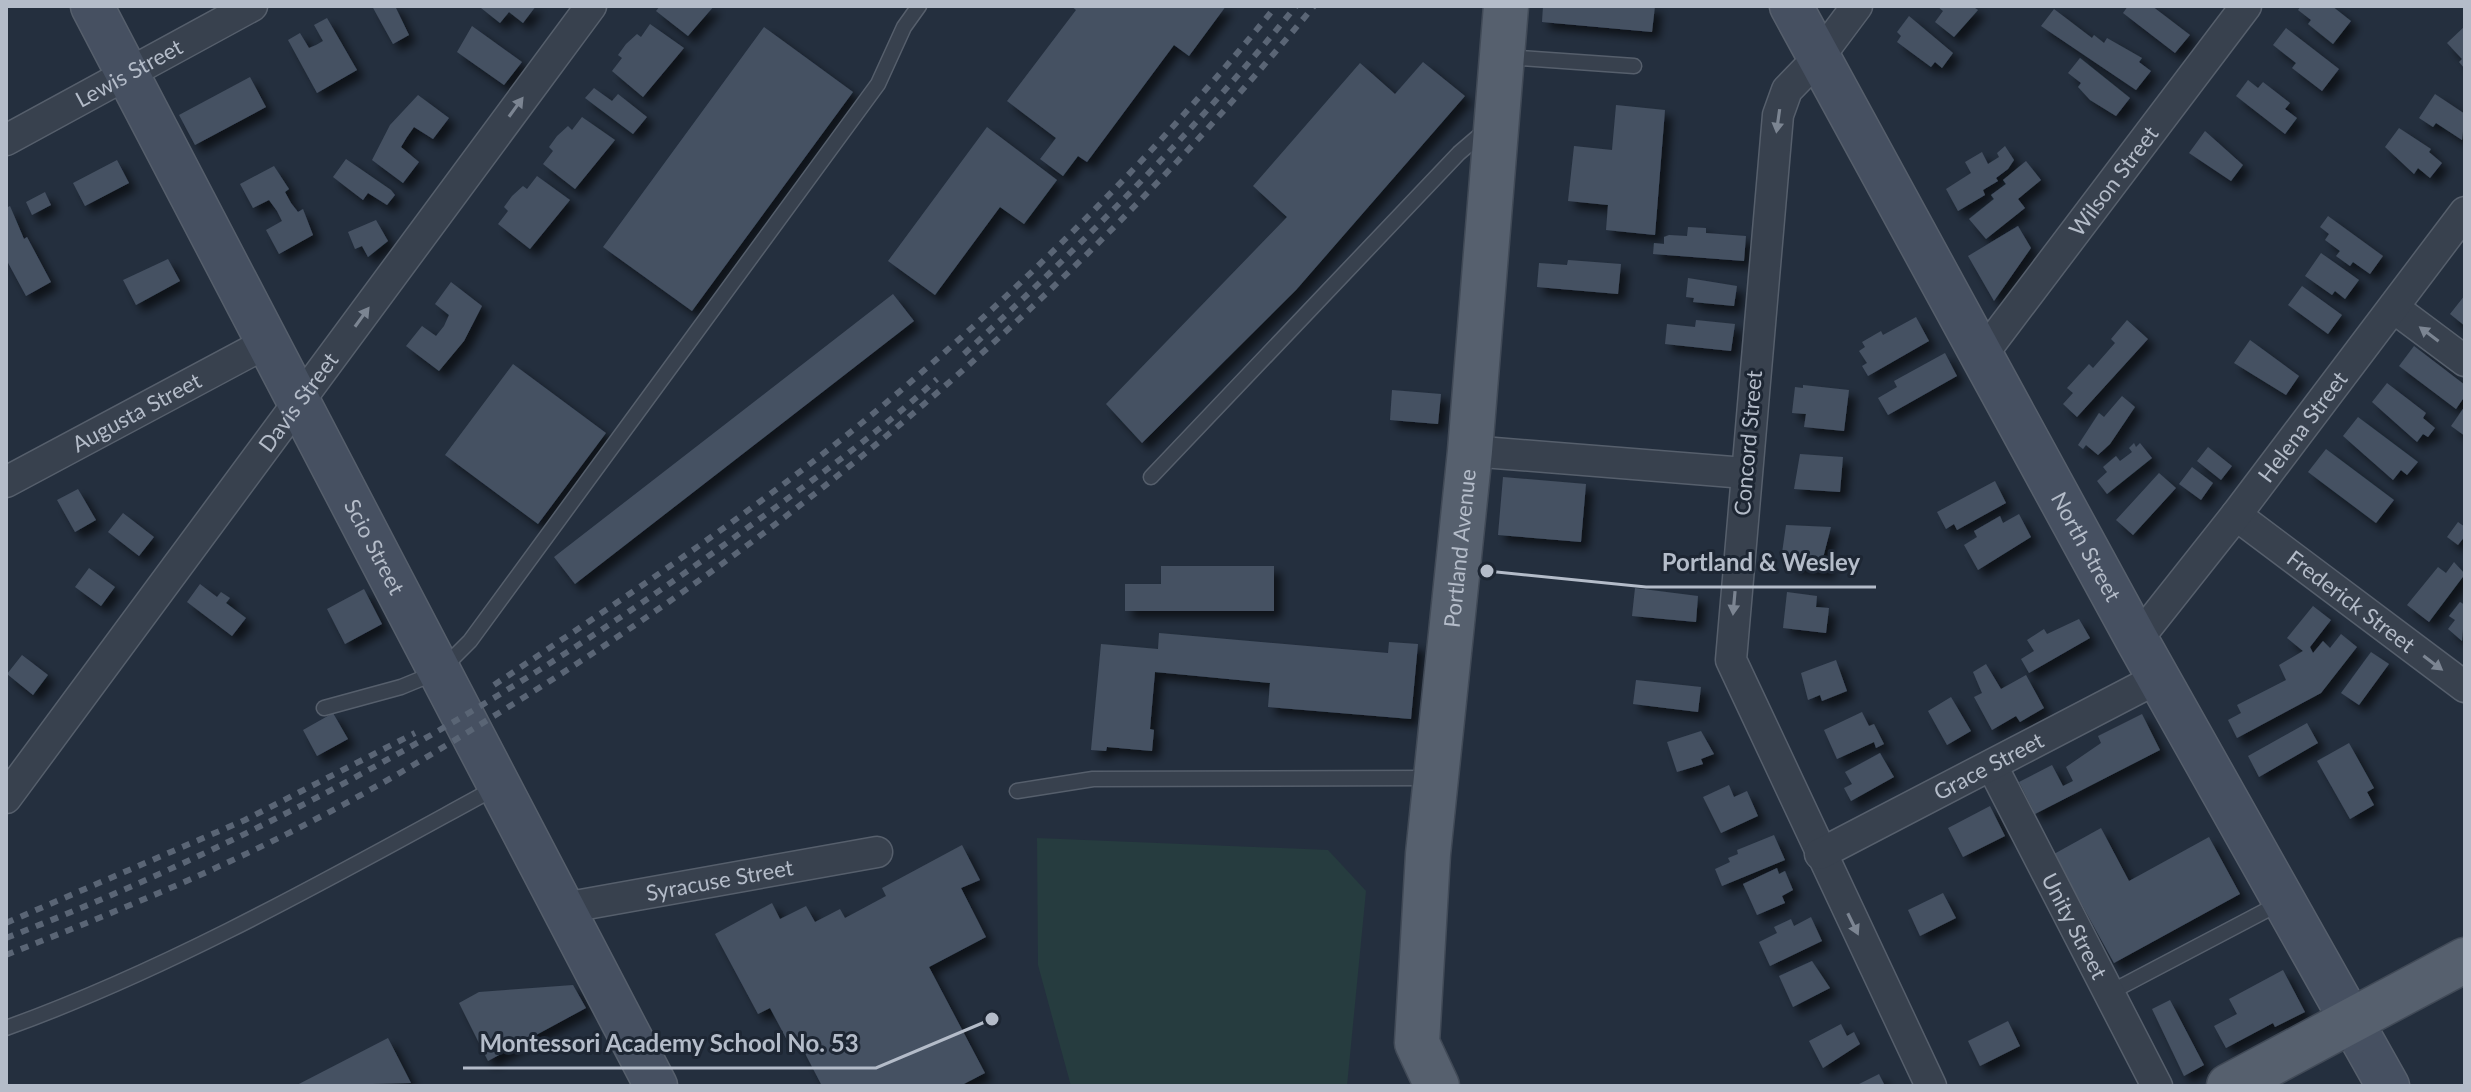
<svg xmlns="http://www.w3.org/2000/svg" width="2471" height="1092" font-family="Lato,sans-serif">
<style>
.green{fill:#263c3f}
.building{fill:#455162;filter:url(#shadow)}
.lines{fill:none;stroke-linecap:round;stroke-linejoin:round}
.lane-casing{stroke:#565f6c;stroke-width:17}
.street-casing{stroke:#565f6c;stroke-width:33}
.secondary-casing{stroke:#565f6c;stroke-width:45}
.primary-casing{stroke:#414a57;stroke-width:47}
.lane{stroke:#38414e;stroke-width:14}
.street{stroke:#38414e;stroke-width:30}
.secondary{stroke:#465061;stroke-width:42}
.primary{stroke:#56606e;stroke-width:44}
.rail{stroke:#5a6575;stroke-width:6;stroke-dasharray:8 8;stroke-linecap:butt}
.oneway{fill:#7c8592}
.labels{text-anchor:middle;stroke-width:6;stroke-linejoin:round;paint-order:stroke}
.street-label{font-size:22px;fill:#b4bcc9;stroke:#1d2633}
.leader{fill:none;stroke:#b4bcc9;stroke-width:3}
.callout-dot{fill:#b4bcc9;stroke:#1d2633;stroke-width:3}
.callout-label{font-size:24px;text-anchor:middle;font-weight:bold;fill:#b4bcc9;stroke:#1d2633;stroke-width:6;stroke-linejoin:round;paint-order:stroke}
</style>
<defs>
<filter id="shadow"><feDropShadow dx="7" dy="7" stdDeviation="4" flood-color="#0009"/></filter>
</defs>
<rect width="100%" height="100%" fill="#242f3e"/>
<path class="green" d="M1037 838 1328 850 1366 891 1347 1086H1071L1038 965Z"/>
<path class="building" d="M372 6H395L409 35 393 44Z
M483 6H536L523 23 509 12 500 23 481 8Z
M660 6H714L688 36 656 11Z
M1071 6H1226L1189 56 1174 45 1087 162 1078 156 1063 176 1040 159 1056 138 1007 101 1076 10Z
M1543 6H1655L1652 32 1542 22Z
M1937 6H1972L1978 10 1954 37 1935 22 1943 11Z
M2128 6H2152L2190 35 2175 53 2123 13Z
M2301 6H2332L2351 21 2333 44 2308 24 2311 20 2298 10Z
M2054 9 2092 38 2094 35 2104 43 2107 38 2142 58 2139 62 2151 71 2136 90 2041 26Z
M1909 16 1953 53 1942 68 1935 62 1931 67 1897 42 1901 36 1897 32Z
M327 18 357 70 317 93 288 40 300 33 309 48 316 45 323 41 314 25Z
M650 24 684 48 643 97 612 71 622 58 618 55 626 44 637 34 641 37Z
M472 26 522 62 504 85 457 52Z
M2465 26V69L2459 62 2462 59 2447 43Z
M764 27 853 92 692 311 603 247Z
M2286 28 2339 69 2322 91 2292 68 2296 63 2273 45Z
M2080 58 2130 98 2116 116 2090 100 2078 87 2081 83 2068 73Z
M1423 62 1465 96 1296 290 1142 443 1106 404 1287 217 1253 186 1360 63 1395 94Z
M250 77 266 107 195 145 179 115Z
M2248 80 2258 88 2263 82 2290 103 2285 109 2297 118 2285 134 2236 96Z
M594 88 612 101 618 94 647 117 633 134 585 98Z
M2435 94 2465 114 2462 140 2436 123 2433 127 2419 118Z
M418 95 449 118 433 139 414 127 407 137 401 147 419 162 403 183 372 160 390 125Z
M1616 105 1665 110 1655 235 1606 230 1608 205 1568 201 1574 146 1612 150Z
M582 117 615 140 575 189 543 164 553 151 549 147 557 136 568 126 572 130Z
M987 127 1057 180 1024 224 1000 207 935 295 888 261Z
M2399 128 2431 149 2429 152 2442 163 2430 178 2418 168 2414 174 2385 147Z
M2205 131 2243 165 2231 181 2189 153Z
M2005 146 2014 160 2008 169 1996 178 1998 181 1983 190 1985 195 1958 211 1946 189 1971 173 1965 162 1982 152 1988 164 1999 157 1997 153Z
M346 159 391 190 395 195 387 205 368 193 363 200 333 177Z
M117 160 129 183 85 206 73 183Z
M2026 161 2041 180 2018 199 2025 208 1986 239 1969 219 1994 199 1991 195 2006 184 2003 180Z
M274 166 289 189 285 192 291 203 298 212 303 209 313 235 279 254 266 230 282 221 277 211 269 200 253 208 240 184Z
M537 176 570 200 530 249 498 224 508 211 504 207 512 196 523 186 527 189Z
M45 192 51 205 32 215 26 202Z
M10 206 24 239 27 237 51 282 26 296 6 259V208Z
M2328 216 2383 256 2370 274 2353 262 2350 266 2336 256 2340 251 2325 240 2329 234 2320 227Z
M376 220 388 241 368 257 362 246 355 249 348 232Z
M2018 226 2031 248 1994 301 1968 256Z
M1688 227 1706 228V233L1746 236 1744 261 1653 254 1654 243 1664 244V237L1669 235 1687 236Z
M2321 253 2359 280 2345 299 2335 291 2332 295 2305 276Z
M168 259 180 281 136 305 123 280Z
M1568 260 1621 264 1618 294 1537 287 1539 263 1567 265Z
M1688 278 1737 286 1734 306 1693 302 1694 298 1686 297Z
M451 282 482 306 464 341 439 371 406 346 422 326 436 336 444 326 449 315 435 304Z
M2302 286 2342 315 2328 334 2288 305Z
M893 294 914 321 575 584 554 557Z
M2465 295V326L2450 314Z
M1916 317 1929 341 1868 376 1862 366 1867 363 1859 351 1865 347 1862 342 1881 331 1883 335Z
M1696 320 1735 324 1731 351 1665 344 1667 324 1695 327Z
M2127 320 2148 339 2077 417 2063 404 2073 393 2067 388 2089 364 2093 368 2115 343 2111 339Z
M2250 340 2299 376 2286 395 2234 363Z
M2414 346 2465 385V396L2456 409 2399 366Z
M1945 353 1957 376 1888 415 1878 398 1897 387 1894 381Z
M513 364 606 433 538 524 445 455Z
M2387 383 2426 413 2423 418 2435 428 2428 437 2423 434 2417 442 2372 402Z
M1803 385 1849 390 1844 431 1804 427 1806 414 1792 413 1795 387 1803 388Z
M1392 390 1441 394 1438 424 1390 420Z
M2122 396 2135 407 2110 444 2098 455 2086 445 2083 449 2078 445 2099 413 2104 417Z
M2465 406V436L2451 426Z
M2358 417 2418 462 2407 475 2401 470 2393 480 2343 436Z
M2134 443 2136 447 2140 443 2152 458 2107 494 2097 481 2107 472 2103 467 2116 456 2120 461 2132 452 2129 448Z
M2208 447 2232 466 2221 480 2197 461Z
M2326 449 2394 500 2376 523 2308 472Z
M1800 454 1843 457 1840 492 1794 489Z
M2192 467 2213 483 2201 500 2179 484Z
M2159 473 2176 488 2133 535 2116 520Z
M1503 477 1586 484 1581 542 1498 535Z
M1995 481 2006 503 1957 530 1954 524 1946 529 1937 512Z
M78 489 96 520 75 532 57 500Z
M123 513 154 537 139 556 108 532Z
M2019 514 2031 537 1978 570 1964 545 1977 537 1974 531 2000 516 2003 523Z
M2458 522 2465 527V536L2458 545 2447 537Z
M1786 525 1831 527 1823 558 1829 559 1827 571 1788 566 1790 555 1782 553Z
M2454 562 2465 574 2429 622 2407 605 2438 567 2446 573Z
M1161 566H1274V611H1125V584H1161Z
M89 568 115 587 101 606 75 587Z
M200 584 217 597 221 592 230 598 226 603 246 618 232 636 187 602Z
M1635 588 1698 596 1696 622 1632 616Z
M364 589 382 624 345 644 327 609Z
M1787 592 1817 596 1816 607 1829 608 1826 633 1783 628Z
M2460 602 2465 605 2462 641 2448 629 2455 620 2449 616Z
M2313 606 2331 620 2310 647 2313 653 2323 641 2330 648 2341 634 2357 647 2321 693 2237 738 2228 720 2241 713 2237 705 2286 680 2279 665 2303 651 2287 638Z
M2079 619 2090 638 2029 673 2021 659 2034 651 2027 640 2044 629 2047 634Z
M1159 633 1388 653 1389 642 1418 644 1411 719 1268 707 1270 683 1155 672 1150 729 1154 730 1152 751 1107 747 1106 751 1091 750 1101 644 1158 649Z
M2371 652 2389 664 2359 705 2341 693Z
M22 655 48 675 33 695 7 674Z
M1836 660 1847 691 1822 701 1820 695 1808 700 1801 673Z
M1986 664 2001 689 2026 675 2044 708 2020 722 2016 716 1992 730 1974 697 1982 693 1973 672Z
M1636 680 1701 687 1698 712 1633 704Z
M1951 697 1971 731 1947 745 1928 711Z
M1862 712 1869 726 1874 724 1884 744 1876 748 1874 742 1837 759 1824 730Z
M333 713 348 739 317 756 303 730Z
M2142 714 2160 750 2035 814 2019 782 2052 765 2063 786 2073 781 2066 767 2101 743 2098 736Z
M2307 723 2318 743 2259 777 2248 756Z
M1701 731 1714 754 1701 759 1703 764 1677 772 1667 742Z
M2349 743 2374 788 2367 792 2374 805 2350 819 2317 761Z
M1880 753 1894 777 1851 801 1844 788 1852 784 1845 772Z
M1729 785 1734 797 1747 791 1758 816 1721 833 1703 797Z
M1990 806 2005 836 1963 857 1948 828Z
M2101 828 2129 881 2209 837 2240 894 2114 963 2054 854Z
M1774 835 1785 860 1722 886 1715 869 1730 862 1728 858 1738 854 1737 850Z
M962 845 980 880 961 888 986 937 929 967 985 1073 960 1086H822L796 1036 787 1040 770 1008 758 1014 715 934 772 903 780 919 806 906 815 922 840 909 845 918 886 896 882 888Z
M1777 868 1779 874 1785 871 1793 890 1782 896 1785 903 1757 915 1743 884Z
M1943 893 1956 918 1920 936 1908 910Z
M1811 917 1822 941 1770 966 1759 942 1777 933 1774 927 1791 919 1794 926Z
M1812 961 1830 988 1793 1007 1779 976Z
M2283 970 2305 1012 2275 1027 2273 1023 2226 1048 2214 1026 2237 1014 2229 999Z
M573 985 586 1008 488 1061 459 1003 479 992Z
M2170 1000 2204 1065 2184 1076 2152 1009Z
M2008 1021 2020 1046 1980 1066 1968 1041Z
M1841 1024 1847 1036 1854 1032 1860 1044 1823 1068 1809 1041Z
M388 1038 411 1083 295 1086Z
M1879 1074 1885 1086H1855Z"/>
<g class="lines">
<defs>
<path id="lane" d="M1506 57 1634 66
M1151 477 1459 153 1487 129
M324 708 401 687 440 671 470 641 878 84 904 27 919 6
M1017 791 1093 779 1430 778
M2109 993 2282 902
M6 1028C173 968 341 872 497 787"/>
<g id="street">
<path d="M1857 6 1819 57 1787 90 1778 115 1731 660 1931 1086"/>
<path id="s1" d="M6 140 252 6"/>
<path d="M2394 308 2465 361"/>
<path id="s2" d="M1982 355 2246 6"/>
<path d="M1470 451 1745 473"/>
<path id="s3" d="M6 482 268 342"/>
<path id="s4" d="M2236 515 2465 687"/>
<path id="s5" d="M2137 640 2236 515 2465 212"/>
<path id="s6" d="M1992 766 2157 1086"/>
<path id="s7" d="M6 798 591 6"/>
<path id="s8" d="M1820 854 2158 678"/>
<path id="s9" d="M564 908 877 852"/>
</g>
<g id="secondary">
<path id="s10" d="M92 6 656 1086"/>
<path id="s11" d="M1791 6 2137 640 2388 1086"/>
</g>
<g id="primary">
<path id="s12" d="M1437 1086 1417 1043 1428 854 1470 451 1506 6"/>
<path d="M2229 1086 2465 960"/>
</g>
</defs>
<use href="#lane" class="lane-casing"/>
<use href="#street" class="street-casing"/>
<use href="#secondary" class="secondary-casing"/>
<use href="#primary" class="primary-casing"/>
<use href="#lane" class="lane"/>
<use href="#street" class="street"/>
<use href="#secondary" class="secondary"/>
<use href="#primary" class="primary"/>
<path class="rail" d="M964 354C1082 245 1195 131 1296 6
M494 685C638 589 784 492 914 379 1045 266 1168 140 1276 6
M6 923 245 820 415 733
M6 938C265 838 504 705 728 542 799 490 873 438 937 379
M6 955C110 914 215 872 314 820 390 781 462 736 534 691 832 504 1090 277 1314 6"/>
</g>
<defs><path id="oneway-solid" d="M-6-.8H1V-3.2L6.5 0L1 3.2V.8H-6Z" transform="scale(2)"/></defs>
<g class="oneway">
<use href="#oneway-solid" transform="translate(516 107) rotate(-54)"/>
<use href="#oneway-solid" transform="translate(1778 121) rotate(98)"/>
<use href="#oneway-solid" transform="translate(362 317) rotate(-54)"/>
<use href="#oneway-solid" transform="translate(2429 334) rotate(-143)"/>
<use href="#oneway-solid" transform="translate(1734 603) rotate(95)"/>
<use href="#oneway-solid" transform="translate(2433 663) rotate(37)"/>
<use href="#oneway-solid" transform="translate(1853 924) rotate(64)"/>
</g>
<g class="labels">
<g class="street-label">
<text dy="8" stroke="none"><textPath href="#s1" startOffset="140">Lewis Street</textPath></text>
<text dy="8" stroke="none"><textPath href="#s2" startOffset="218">Wilson Street</textPath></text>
<text dy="8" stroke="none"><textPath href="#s7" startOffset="492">Davis Street</textPath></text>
<text dy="8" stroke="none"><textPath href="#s3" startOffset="148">Augusta Street</textPath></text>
<text dy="8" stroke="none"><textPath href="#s5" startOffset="270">Helena Street</textPath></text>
<text transform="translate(1748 443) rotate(-85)" y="8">Concord Street</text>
<text dy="8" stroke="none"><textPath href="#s10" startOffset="610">Scio Street</textPath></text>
<text dy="8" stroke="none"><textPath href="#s12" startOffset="544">Portland Avenue</textPath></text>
<text dy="8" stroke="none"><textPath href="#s11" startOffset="616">North Street</textPath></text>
<text dy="8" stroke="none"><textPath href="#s4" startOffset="144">Frederick Street</textPath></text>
<text dy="8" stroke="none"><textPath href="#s8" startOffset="190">Grace Street</textPath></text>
<text dy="8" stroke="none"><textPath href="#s9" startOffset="158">Syracuse Street</textPath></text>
<text dy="8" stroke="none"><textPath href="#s6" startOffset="180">Unity Street</textPath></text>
</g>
</g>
<path class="leader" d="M1487 571L1646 587H1876M992 1019L876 1068H463"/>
<g class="callout-dot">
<circle cx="1487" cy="571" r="8"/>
<circle cx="992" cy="1019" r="8"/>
</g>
<g class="callout-label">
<text x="1761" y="571">Portland &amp; Wesley</text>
<text x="669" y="1052">Montessori Academy School No. 53</text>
</g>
<rect width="2471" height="1092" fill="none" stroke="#b4bcc9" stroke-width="16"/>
</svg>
